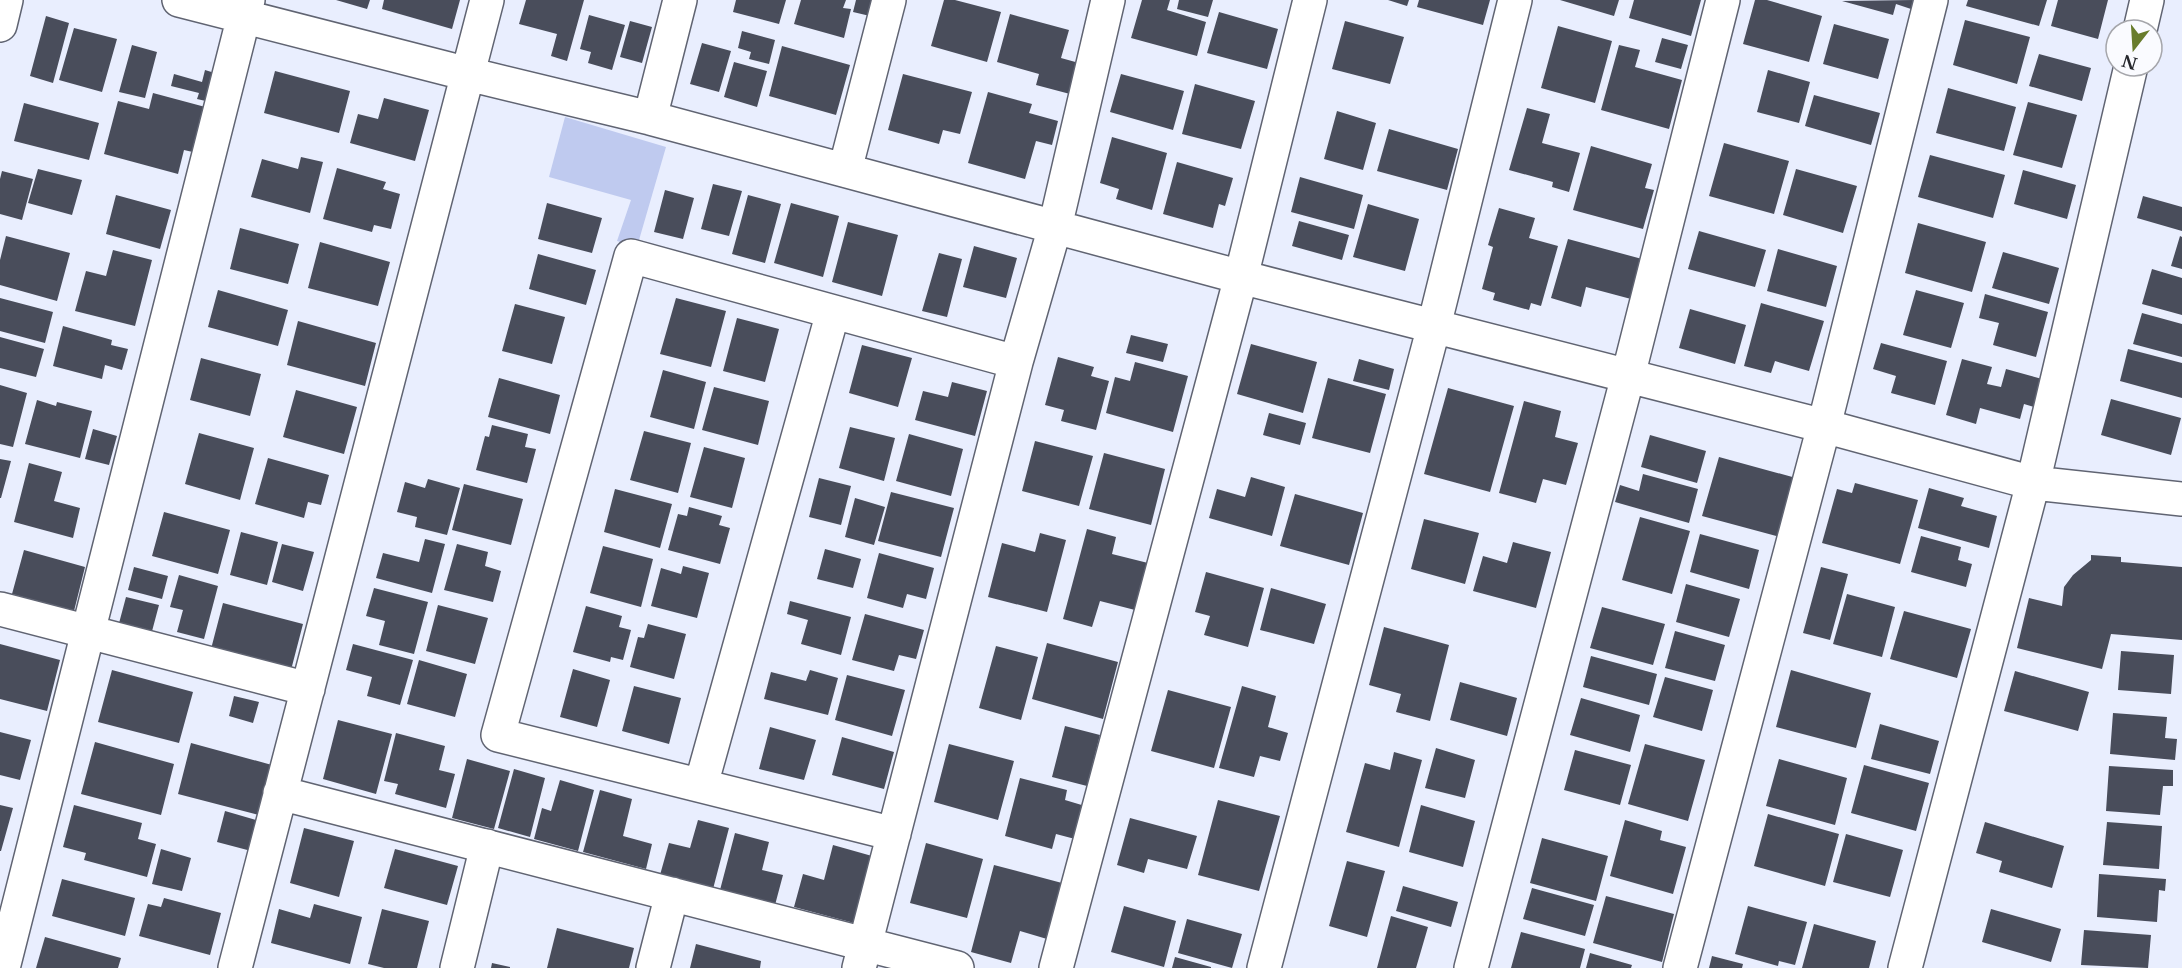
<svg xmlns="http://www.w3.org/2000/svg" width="2182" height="968" font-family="'Libre Baskerville',serif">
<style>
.green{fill:#bfcaef}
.building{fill:#494d5b}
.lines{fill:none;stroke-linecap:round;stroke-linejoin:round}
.minor-casing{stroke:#606472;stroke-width:36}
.minor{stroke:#fff;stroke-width:33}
</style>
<rect width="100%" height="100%" fill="#e9eefe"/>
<path class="green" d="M565 117 666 147 637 247 617 241 631 200 549 177Z"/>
<path class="building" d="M336 0H370L367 9Z
M384 0H460L452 29 382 9Z
M526 0H584L567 61 551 56 557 34 519 24Z
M736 0H786L779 24 733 12Z
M801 0H846L843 8 851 9 844 38 794 24Z
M856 0H875L870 16 853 12Z
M944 0H955L1001 12 987 62 931 46Z
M1142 0H1170L1167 10 1206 22 1197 56 1131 38Z
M1179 0H1213L1208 17 1177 9Z
M1388 0H1409L1407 6Z
M1419 0H1490L1483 25 1417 7Z
M1560 0H1619L1614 16Z
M1634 0H1701L1691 36 1629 18Z
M1755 0H1767L1822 16 1809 62 1743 44Z
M1913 0 1911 9 1896 4 1893 15 1842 1Z
M1968 0H2047L2039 26 1966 6Z
M2058 0H2108L2098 39 2051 26Z
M1219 12 1278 29 1267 69 1207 53Z
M1010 14 1069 30 1061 58 1079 63 1070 94 1036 85 1039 74 997 62Z
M589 15 625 25 612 70 588 63 591 52 580 49Z
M46 16 69 23 53 83 30 76Z
M1965 20 2030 37 2017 84 1953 65Z
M630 21 652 27 642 63 620 57Z
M1345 21 1404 37 1390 84 1332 69Z
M1834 24 1889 39 1878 79 1823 64Z
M1558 26 1612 41 1595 103 1541 88Z
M74 28 117 39 102 92 59 80Z
M742 31 775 40 769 64 749 59 751 52 738 48Z
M1662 38 1688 45 1681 69 1655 62Z
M702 43 731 51 719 92 690 84Z
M132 45 157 52 145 98 119 92Z
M1619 45 1640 50 1635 67 1682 80 1669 129 1601 110Z
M782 46 850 65 836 115 769 96Z
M2039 54 2091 68 2082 101 2029 86Z
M734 62 767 71 757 107 724 97Z
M205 70 218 74 210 102 197 99 199 93 171 86 174 74 202 82Z
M1768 70 1810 82 1799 123 1757 112Z
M275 71 350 91 339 133 264 113Z
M903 74 972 92 960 134 943 130 939 144 888 130Z
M1121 74 1184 91 1173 130 1110 112Z
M1195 84 1255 101 1241 149 1182 134Z
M1948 88 2016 107 2004 151 1936 133Z
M988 92 1032 104 1029 113 1058 121 1052 145 1036 141 1025 179 968 163Z
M153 93 209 108 197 153 184 150 178 174 104 154 118 101 149 109Z
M1814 95 1880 113 1871 145 1805 126Z
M384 98 429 110 415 161 350 143 358 114 378 119Z
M2028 102 2077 115 2062 168 2013 155Z
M24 103 99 123 89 160 14 141Z
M1527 108 1550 114 1542 143 1580 153 1569 192 1552 187 1553 182 1509 170Z
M1337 111 1376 123 1363 170 1324 159Z
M1389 129 1458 149 1447 190 1377 171Z
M1112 137 1167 153 1152 210 1116 199 1119 189 1100 183Z
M1724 143 1789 161 1774 214 1709 196Z
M1591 146 1652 164 1645 188 1654 190 1643 229 1573 210Z
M1930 155 2005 175 1993 218 1918 197Z
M301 157 323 162 310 213 251 197 262 159 298 169Z
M1177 162 1233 178 1225 206 1219 204 1213 228 1163 214Z
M337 168 386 182 383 189 400 194 391 229 374 225 372 232 323 219Z
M38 169 82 180 72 215 28 203Z
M1796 169 1857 186 1843 233 1783 215Z
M2023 170 2076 185 2067 219 2014 204Z
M2 171 33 179 22 220 0 214V179Z
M1300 177 1363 195 1354 229 1291 212Z
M713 184 742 191 729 236 701 229Z
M665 190 694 198 683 239 654 232Z
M116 195 171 210 160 249 106 234Z
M748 195 781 204 765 263 732 254Z
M2143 196 2182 207V231L2137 218Z
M547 203 602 218 592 253 538 239Z
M791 203 839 216 823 277 774 263Z
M1368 204 1419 219 1405 271 1353 257Z
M1499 208 1535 218 1529 238 1558 246 1541 306 1531 303 1529 310 1493 300 1495 293 1482 289 1493 247 1488 245Z
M1299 221 1349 235 1342 260 1292 246Z
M848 222 898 235 882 296 832 282Z
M1918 223 1986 242 1972 292 1905 273Z
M240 228 299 244 288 284 230 269Z
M1699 231 1766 250 1755 287 1688 269Z
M6 236 70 253 57 301 0 285V260Z
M2180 236 2182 237V269L2171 266Z
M1568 239 1642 259 1631 299 1586 287 1581 307 1551 298Z
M320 242 390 262 378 306 308 288Z
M974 246 1017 258 1006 298 963 287Z
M1778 249 1837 266 1826 307 1767 291Z
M113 250 152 260 135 326 75 311 86 271 106 276Z
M2003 252 2059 268 2049 304 1992 288Z
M939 253 962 259 947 317 922 311Z
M538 254 596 270 586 305 529 289Z
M2152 269 2182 278V315L2142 304Z
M218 290 288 310 278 346 208 327Z
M1916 290 1964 303 1951 348 1903 335Z
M1985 294 2048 312 2036 357 1993 345 1999 323 1979 318Z
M0 298 53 312 45 343 0 331Z
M676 298 726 311 711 367 660 354Z
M1761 303 1824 321 1809 371 1775 361 1771 373 1744 366Z
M515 304 565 317 552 364 502 351Z
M1690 309 1746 325 1735 364 1679 348Z
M2142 313 2182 324V357L2133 344Z
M737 318 779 329 765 382 723 371Z
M298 321 376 343 365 386 287 365Z
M63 326 112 340 111 345 128 349 122 370 105 365 102 379 53 366Z
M1131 335 1168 344 1163 362 1126 353Z
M0 337 44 349 36 377 0 368Z
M1881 343 1947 361 1935 405 1891 393 1896 376 1873 369Z
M1251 344 1317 362 1303 413 1237 394Z
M862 345 912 358 898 407 849 393Z
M2128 349 2182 363V398L2120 381Z
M1058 357 1094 367 1091 376 1109 381 1096 430 1061 421 1064 410 1045 405Z
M201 358 261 374 250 416 190 400Z
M1359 359 1394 369 1389 390 1353 381Z
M1962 359 1992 367 1987 384 2001 387 2006 369 2042 379 2034 407 2024 404 2020 419 1980 408 1976 424 1946 415Z
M1135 362 1188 376 1173 432 1106 413 1115 377 1130 381Z
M663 370 706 382 694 429 650 417Z
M499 378 560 395 550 434 488 417Z
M1328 378 1386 394 1370 453 1312 438Z
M952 382 987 391 975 436 915 420 923 391 948 397Z
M0 385 27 393 13 447 0 444Z
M714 387 769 401 758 445 702 430Z
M1448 388 1514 406 1490 492 1424 474Z
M296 390 357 407 344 454 283 437Z
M2111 399 2181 418 2171 455 2101 435Z
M37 400 56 406 57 402 92 411 80 458 25 444Z
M1524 401 1561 411 1555 437 1578 443 1566 485 1543 479 1536 503 1499 493Z
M1269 413 1306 423 1300 445 1263 435Z
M492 425 528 434 525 447 536 449 527 483 476 470 485 436 489 437Z
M850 427 895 438 884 481 839 468Z
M93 429 117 436 109 465 85 459Z
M644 431 691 443 678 493 630 480Z
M199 433 254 448 240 500 185 484Z
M909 434 963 449 951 496 896 481Z
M1650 435 1706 451 1697 483 1641 467Z
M1035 441 1093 456 1079 506 1022 491Z
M704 447 745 458 732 508 690 497Z
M1104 453 1165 469 1151 525 1089 509Z
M1719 457 1796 478 1780 537 1702 516Z
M268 458 329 475 321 505 308 502 304 518 255 504Z
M0 459 11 461 1 498H0Z
M29 463 62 472 54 501 80 508 73 538 14 522Z
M1643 474 1698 489 1689 523 1615 502 1620 485 1639 491Z
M1251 477 1285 487 1272 536 1209 518 1217 489 1245 497Z
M819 478 851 486 841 525 809 517Z
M428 479 460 488 447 535 415 527 417 517 397 512 405 482 425 488Z
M1855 483 1918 500 1900 564 1822 543 1837 489 1852 493Z
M464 484 523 499 511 545 452 530Z
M1929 488 1964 498 1961 506 1997 516 1989 548 1918 528Z
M615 489 672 504 660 548 604 532Z
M891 492 954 508 941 557 878 541Z
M1295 494 1363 513 1349 565 1280 546Z
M855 498 885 507 874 545 845 537Z
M689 507 722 516 719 525 730 528 720 564 668 550 678 514 687 516Z
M164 512 230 530 218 574 152 556Z
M1640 517 1690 531 1672 594 1622 580Z
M1424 519 1479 533 1465 584 1411 569Z
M1087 529 1116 537 1112 554 1148 563 1135 610 1100 601 1092 627 1063 619Z
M241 532 278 542 267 585 230 575Z
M1040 533 1066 540 1047 612 988 597 1002 543 1035 552Z
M1700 534 1759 550 1749 589 1690 572Z
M1921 536 1961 547 1958 560 1972 564 1966 587 1911 572Z
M425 539 445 544 432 593 376 578 383 553 419 562Z
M1513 542 1551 552 1536 608 1473 591 1483 556 1507 563Z
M282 544 314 552 303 591 272 582Z
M457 544 488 552 485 566 501 571 493 602 444 590Z
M603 546 653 559 641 607 590 593Z
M825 549 861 559 853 588 817 579Z
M24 550 85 567 74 611 12 594Z
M879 553 934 568 926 599 907 594 903 608 867 598Z
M2091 555 2121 557V562L2182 567V640L2111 634 2102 669 2017 648 2029 598 2062 606 2064 587 2073 575 2091 560Z
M683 566 709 573 697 618 651 606 661 568 681 574Z
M134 567 168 576 162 599 128 590Z
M1821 567 1848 574 1830 640 1803 633Z
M1206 572 1264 588 1248 647 1204 635 1210 616 1195 612Z
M179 575 218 586 204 639 177 632 183 610 170 607Z
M1686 584 1740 599 1729 637 1676 622Z
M374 588 428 602 414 654 379 645 385 621 366 616Z
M1271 588 1326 604 1314 644 1260 630Z
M1847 594 1895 607 1882 657 1833 644Z
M126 597 159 605 151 635 118 627Z
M790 601 851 617 841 655 801 644 808 620 787 614Z
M223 603 303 624 291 670 211 649Z
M438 605 488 618 475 664 426 651Z
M586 606 622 616 619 627 631 630 623 660 611 657 610 662 573 652Z
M1602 607 1665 624 1653 665 1590 648Z
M1904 611 1971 629 1957 678 1890 659Z
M865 614 924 630 916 659 899 655 894 671 852 660Z
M648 624 686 634 674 679 630 667 638 637 644 638Z
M1384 627 1449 645 1430 721 1396 712 1401 694 1369 685Z
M1675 631 1725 645 1715 681 1665 668Z
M1047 643 1118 662 1103 719 1032 699Z
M0 644 60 660 47 711 0 699Z
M353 644 413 660 400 705 367 696 372 677 346 670Z
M996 646 1038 657 1021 720 979 708Z
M2121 651 2174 655 2171 694 2118 690Z
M1591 656 1657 674 1649 705 1583 687Z
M419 660 467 674 455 717 407 704Z
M573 669 610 680 597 727 560 717Z
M112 670 193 692 179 743 98 722Z
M810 670 838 678 828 715 764 699 771 672 806 681Z
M1791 670 1871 693 1856 748 1776 727Z
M2015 671 2089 692 2078 731 2004 711Z
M847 675 905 690 892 736 835 720Z
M1665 677 1713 690 1702 731 1653 717Z
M1460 682 1517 698 1507 736 1450 720Z
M634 686 681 698 669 744 622 731Z
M1242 686 1276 696 1268 727 1288 733 1280 761 1260 756 1254 777 1219 768Z
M1168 690 1231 707 1214 768 1151 751Z
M234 696 259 702 253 723 229 716Z
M1581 698 1640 715 1630 752 1570 735Z
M2113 713 2167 717 2165 738 2177 739 2175 760 2110 754Z
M338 720 392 734 376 794 323 779Z
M1880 724 1939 741 1930 774 1871 759Z
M1065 726 1100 735 1087 786 1052 777Z
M770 727 816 740 804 780 759 769Z
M0 732 31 740 20 780 0 775Z
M396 733 445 746 439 770 455 774 446 808 395 794 398 784 384 781Z
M842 737 894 752 884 789 832 775Z
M95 742 174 764 161 815 81 794Z
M191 743 272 765 259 815 178 794Z
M949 744 1014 761 998 820 934 802Z
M1645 744 1705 760 1688 821 1628 804Z
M1436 748 1475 760 1465 798 1425 788Z
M1575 750 1631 765 1620 805 1564 790Z
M1394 752 1422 760 1399 847 1346 832 1365 763 1390 770Z
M467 759 510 771 494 829 452 818Z
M1779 759 1847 778 1835 825 1766 806Z
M1864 765 1929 783 1916 831 1851 813Z
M2109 766 2173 770V786H2163L2160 815 2106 811Z
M514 769 545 778 530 837 498 828Z
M1020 778 1067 790 1065 800 1085 806 1075 839 1056 834 1052 849 1005 836Z
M560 780 594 790 578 851 534 839 542 808 551 811Z
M600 790 632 799 623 836 652 844 646 869 583 852Z
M1218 800 1280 816 1259 891 1198 875Z
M0 805 13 808 1 851H0Z
M74 805 142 823 138 839 156 844 147 877 84 860 86 853 63 847Z
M1421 805 1475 821 1463 867 1409 852Z
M225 811 263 822 255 852 217 842Z
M1768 814 1839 834 1825 886 1754 866Z
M1130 818 1197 836 1187 869 1148 859 1144 873 1117 865Z
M698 820 729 828 713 889 660 875 669 843 690 848Z
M1625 820 1662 831 1660 840 1686 847 1673 894 1610 876Z
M1985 822 2064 846 2052 888 1999 872 2002 861 1976 853Z
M2107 822 2162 826 2159 869 2103 865Z
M304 828 354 841 339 897 290 883Z
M735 833 769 842 762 870 783 875 775 905 720 890Z
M1846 834 1903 850 1890 897 1833 882Z
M1542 838 1608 856 1596 901 1530 883Z
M926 843 983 859 967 918 910 903Z
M833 845 872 856 854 923 794 907 803 874 824 880Z
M161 849 191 858 182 891 152 884Z
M395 849 458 866 447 905 384 888Z
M1347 861 1385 871 1367 937 1329 926Z
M994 865 1062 883 1047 939 1020 931 1011 963 971 952Z
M2099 874 2166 879 2165 891 2159 890 2157 922 2097 917Z
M62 879 135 898 125 936 52 916Z
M1403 886 1458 902 1451 927 1396 911Z
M1532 888 1594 905 1585 936 1523 919Z
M1606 896 1674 914 1662 962 1593 943Z
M164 898 221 913 210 955 139 936 148 904 161 907Z
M314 904 362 917 350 964 271 943 279 909 310 918Z
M1124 906 1176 921 1164 967 1111 952Z
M1748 906 1807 922 1795 965 1779 961 1778 966 1735 954Z
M382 909 429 921 417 968H384L368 964Z
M1991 909 2061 929 2051 962 1982 942Z
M1391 916 1428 927 1416 968H1377Z
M1187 919 1242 934 1232 968 1178 953Z
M1814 924 1876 941 1869 968H1802Z
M557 928 634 948 629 968H547Z
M2084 930 2151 935 2148 968 2081 965Z
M1521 932 1585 949 1580 968H1511Z
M45 937 121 958 118 968H36Z
M696 944 761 961 760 968H690Z
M1590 953 1632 965 1631 968H1586Z
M1712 956 1743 964 1742 968H1709Z
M1175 957 1211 967V968H1172Z
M492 963 510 967V968H491Z"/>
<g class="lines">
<defs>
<path id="minor" d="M179 0 468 74 650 118 1241 277 1824 426 2033 483 2182 499
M0 25 6 0
M2140 30 2147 0
M650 118 680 0
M845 170 889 0
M0 609 308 689
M701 785 833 312
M280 793 957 968
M894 834 498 735 631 256 1016 362
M3 968 248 0
M235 968 487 0
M457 968 487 846
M653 968 672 894
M859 968 1016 362 1055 227 1108 0
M1056 968 1241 277 1310 0
M1264 968 1434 326 1515 0
M1471 968 1628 376 1723 0
M1680 968 1824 426 1931 0
M1905 968 2033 483 2131 66"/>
</defs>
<use href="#minor" class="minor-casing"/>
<use href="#minor" class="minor"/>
</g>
<g transform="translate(2134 48) rotate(197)"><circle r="28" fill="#fafbff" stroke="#a5a6ab" stroke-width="1.5"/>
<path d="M0-4.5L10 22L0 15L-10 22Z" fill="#687c2c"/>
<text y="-9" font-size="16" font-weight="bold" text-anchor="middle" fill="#25272d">N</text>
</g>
</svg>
